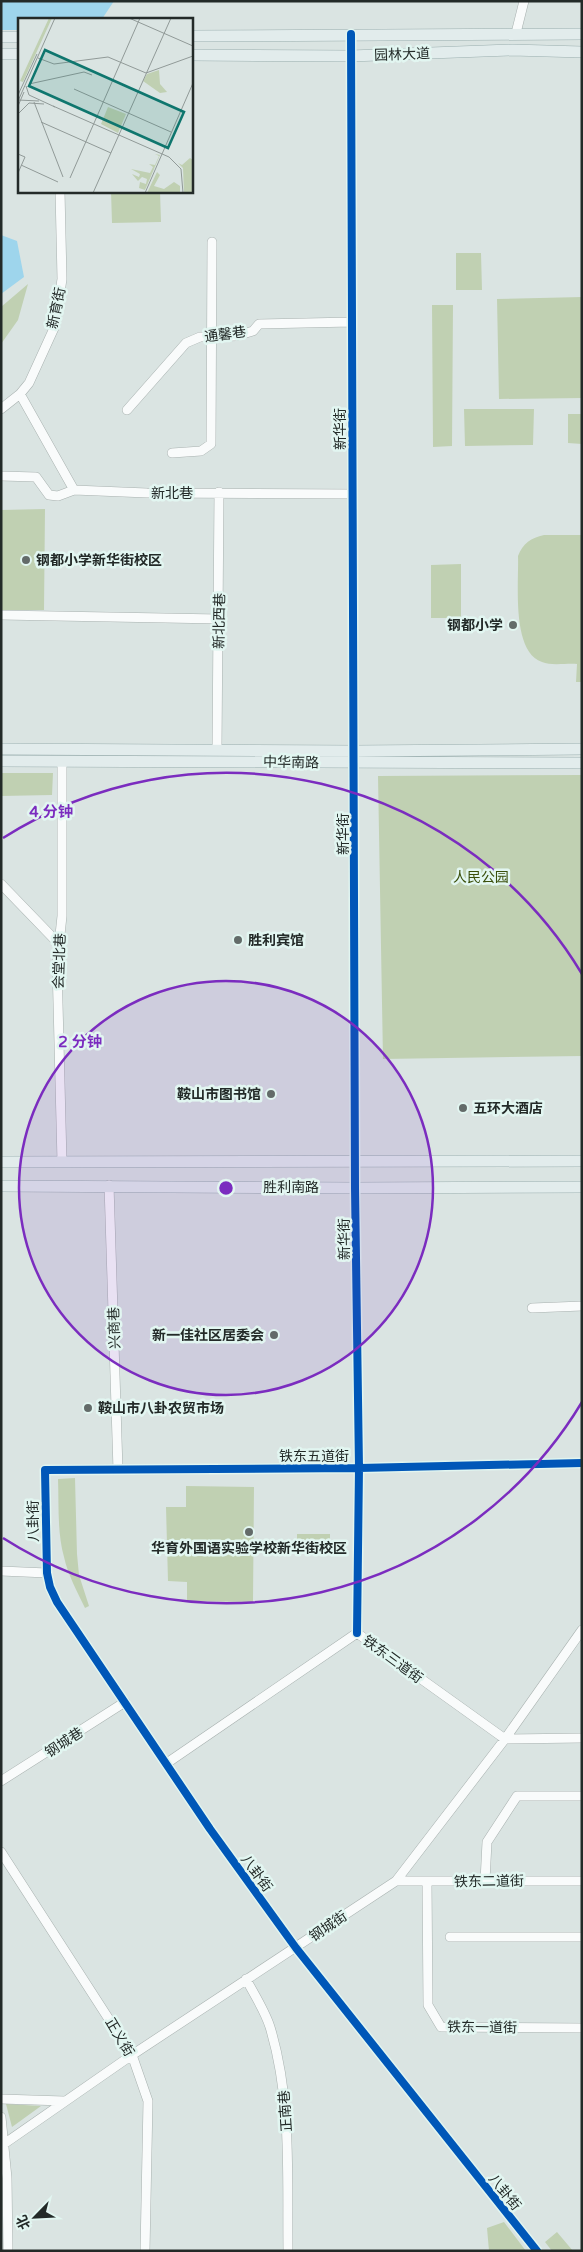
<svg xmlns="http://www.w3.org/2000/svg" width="583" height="2252" font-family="'Varela Round','Noto Sans SC',sans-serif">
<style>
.green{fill:#c0d0b2}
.water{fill:#9ed5ec}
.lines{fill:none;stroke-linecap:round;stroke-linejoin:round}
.minor-casing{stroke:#a8b1af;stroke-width:10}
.major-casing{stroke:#9bafaf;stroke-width:12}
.minor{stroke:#f9fbfb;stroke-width:9}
.major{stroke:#e2ecec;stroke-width:11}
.cycleway-casing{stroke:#e2f6f1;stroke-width:11}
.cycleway{stroke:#0057b8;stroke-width:8}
.ring{fill:none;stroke:#7b2cbf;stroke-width:2.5}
.poi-dot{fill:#636b69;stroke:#e2f6f1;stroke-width:2}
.labels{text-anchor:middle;stroke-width:5;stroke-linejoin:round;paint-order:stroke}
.street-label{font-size:14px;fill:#232a28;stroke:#e2f6f1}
.poi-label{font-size:14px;font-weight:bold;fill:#232a28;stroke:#e2f6f1;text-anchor:start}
.park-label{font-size:14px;fill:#3a4f0b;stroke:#e2f6f1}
.inset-road{fill:none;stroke:#919a98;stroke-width:1}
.view{fill:#0f766e;fill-opacity:0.15;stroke:#0f766e;stroke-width:2.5}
.inset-edge{fill:none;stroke:#232a28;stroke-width:2.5}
.centre{fill:#7b2cbf;stroke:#e2f6f1;stroke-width:2.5}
.ring-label{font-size:15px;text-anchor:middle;font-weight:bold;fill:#7b2cbf;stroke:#e2f6f1;stroke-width:5;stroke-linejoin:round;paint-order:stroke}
</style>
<rect width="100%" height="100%" fill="#dae4e2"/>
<path class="green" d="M111 191H160L161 222 112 223Z
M456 253H481L482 290H456Z
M28 284 18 320 1 344V307Z
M582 297V398L499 399 497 299Z
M432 305H453L452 446 433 447Z
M464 409H534L533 445 465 446Z
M568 414H582V444L568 443Z
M45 509 44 610H1V510Z
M544 535H582V682H576L577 664C567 663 551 666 542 662 511 651 519 583 518 556 523 543 531 538 544 535Z
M461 564V618H431V565Z
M1 773H53L52 795 1 796Z
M582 775V1056L383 1059 378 776Z
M75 1478 77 1554 79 1575 89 1606 85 1608C77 1591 68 1575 64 1557 57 1532 59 1504 58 1479Z
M186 1486 254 1487 253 1602 187 1601V1582L168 1581 166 1507H186Z
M297 1534H330V1548H297Z
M6 2104 41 2106 12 2127Z
M504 2222 526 2251H489L487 2228Z
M557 2232 573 2251H552L545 2242Z"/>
<path class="water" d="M1 1H114L102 19H19V30H1Z
M1 235 17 241 24 277 1 294Z"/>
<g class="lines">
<defs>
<path id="minor" d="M516 33 524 1
M351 34 355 1188 359 1468 357 1633
M20 394 74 490
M1 409 20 394 29 383 55 326 62 279 60 191
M127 410 186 343 200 337 236 336 253 331 259 324 352 322
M172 453 201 451 211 444 212 242
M1 476 36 477 49 495 58 496 74 490 147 493 353 494
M1 615 219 619
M217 750 219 492
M62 761V916L57 963 62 1162
M1 884 58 943
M109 1185 118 1470
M532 1308 582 1306
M1 1571 47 1573
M357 1633 505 1739 582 1738
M167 1763 357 1633
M1 1781 125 1702
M1 1852 132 2055 148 2101 145 2251
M396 1881H582
M485 1881 487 1842 517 1796H582
M427 1882 428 2005 441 2027 582 2028
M450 1937H582
M246 1979C254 1994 265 2011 270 2027 292 2099 287 2176 288 2251
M1 2099 64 2101
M1 2117 7 2178 8 2251
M1 2146 132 2055 396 1881 505 1739 582 1630
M537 2251 296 1948 210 1829 57 1602 50 1587 47 1573 45 1470 359 1468 582 1463"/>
<path id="major" d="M191 36 582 34
M1 37H19
M1 54H19
M191 55 351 56 512 50 582 52
M1 749 355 751 582 749
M1 761 582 763
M1 1162 582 1161
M1 1186 355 1188 582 1187"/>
</defs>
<use href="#minor" class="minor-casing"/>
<use href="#major" class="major-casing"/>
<use href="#minor" class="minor"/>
<use href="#major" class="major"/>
<defs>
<path id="cycleway" d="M351 34 355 1188 359 1468 357 1633
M537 2251 296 1948 210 1829 57 1602 50 1587 47 1573 45 1470 359 1468 582 1463"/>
</defs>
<use href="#cycleway" class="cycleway-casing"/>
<use href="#cycleway" class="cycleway"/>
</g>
<circle cx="226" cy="1188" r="207" fill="#7b2cbf" fill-opacity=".12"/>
<g class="ring">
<circle cx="226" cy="1188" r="207"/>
<path d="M582 1402A415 415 0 0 1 3 1538M3 838A415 415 0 0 1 582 974"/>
</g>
<g class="poi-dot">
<circle cx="26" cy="560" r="5"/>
<circle cx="513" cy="625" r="5"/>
<circle cx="238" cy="940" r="5"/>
<circle cx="271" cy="1094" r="5"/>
<circle cx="463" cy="1108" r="5"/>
<circle cx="274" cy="1335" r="5"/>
<circle cx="88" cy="1408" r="5"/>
<circle cx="249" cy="1532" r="5"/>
</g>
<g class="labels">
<g class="street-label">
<text transform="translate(402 54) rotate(-2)" y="5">园林大道</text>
<text transform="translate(56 308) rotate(-78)" y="5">新育街</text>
<text transform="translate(225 334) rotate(-8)" y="5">通馨巷</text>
<text transform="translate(340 429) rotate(-90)" y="5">新华街</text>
<text x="172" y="498">新北巷</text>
<text transform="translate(219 621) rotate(-89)" y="5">新北西巷</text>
<text transform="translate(291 762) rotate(1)" y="5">中华南路</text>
<text transform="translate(343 834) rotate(-90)" y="5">新华街</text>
<text transform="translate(59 961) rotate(-88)" y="5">会堂北巷</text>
<text x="291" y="1192">胜利南路</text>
<text transform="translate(344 1239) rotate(-91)" y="5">新华街</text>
<text transform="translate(114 1328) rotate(-92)" y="5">兴商巷</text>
<text x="314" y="1461">铁东五道街</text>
<text transform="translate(33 1521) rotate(-91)" y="5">八卦街</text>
<text transform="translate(393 1659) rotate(36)" y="5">铁东三道街</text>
<text transform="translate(64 1742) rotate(-33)" y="5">钢城巷</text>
<text transform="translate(257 1873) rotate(54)" y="5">八卦街</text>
<text transform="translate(489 1881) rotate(-1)" y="5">铁东二道街</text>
<text transform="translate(328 1926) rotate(-34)" y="5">钢城街</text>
<text transform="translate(482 2027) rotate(1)" y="5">铁东一道街</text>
<text transform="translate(120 2037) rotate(59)" y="5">正义街</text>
<text transform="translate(285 2111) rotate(-94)" y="5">正南巷</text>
<text transform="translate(505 2192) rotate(51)" y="5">八卦街</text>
</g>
<g class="poi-label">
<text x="36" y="565">钢都小学新华街校区</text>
<text x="503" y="630" text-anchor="end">钢都小学</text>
<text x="248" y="945">胜利宾馆</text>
<text x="261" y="1099" text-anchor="end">鞍山市图书馆</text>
<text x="473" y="1113">五环大酒店</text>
<text x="264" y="1340" text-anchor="end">新一佳社区居委会</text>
<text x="98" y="1413">鞍山市八卦农贸市场</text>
<text x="249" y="1553" text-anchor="middle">华育外国语实验学校新华街校区</text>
</g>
<g class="park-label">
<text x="481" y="882">人民公园</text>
</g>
</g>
<g transform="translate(18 18)">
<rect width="175" height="175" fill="#dae4e2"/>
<path d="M31 0H34L5 64 2 63ZM141 52 142 66 149 74 142 75 125 63 129 56ZM90 89 108 96 100 115 83 106ZM137 136 142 137 127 172 121 170 122 164 128 166 129 161 124 159 120 163 114 156 121 159 122 156 113 151 132 155 135 149 131 146 137 147 141 138ZM172 140 175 142V175H166L165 150 160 145 164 147ZM139 154 142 157 136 168 146 171 156 164 162 168V175H129Z" fill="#c0d0b2"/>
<path class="inset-road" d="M111 0 175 28M20 40 36 46 90 39 128 55M128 55 175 38M11 66 66 54 74 57M8 68 11 77 37 89M56 71 153 114M0 77 19 36M0 82 21 83M0 83 37 0M16 84 45 159M0 88 6 74M35 88 151 139 163 151 165 175M0 96 11 85 26 86M23 104 93 135M0 136 7 139 0 155M3 147 40 164M52 160 122 0M75 175 153 0M127 175 175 65"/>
<path class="view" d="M27 32 166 94 150 130 11 68Z"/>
<rect width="175" height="175" class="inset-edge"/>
</g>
<circle cx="226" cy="1188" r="8" class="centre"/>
<g class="ring-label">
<text x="51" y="817">4 分钟</text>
<text x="80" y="1047">2 分钟</text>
</g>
<rect width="583" height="2252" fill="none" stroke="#232a28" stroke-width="5"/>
<g transform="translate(35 2217) rotate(246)" stroke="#e2f6f1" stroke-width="4" paint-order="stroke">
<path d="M0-4L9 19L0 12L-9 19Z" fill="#232a28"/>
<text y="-8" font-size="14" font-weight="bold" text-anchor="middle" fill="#232a28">北</text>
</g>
</svg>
